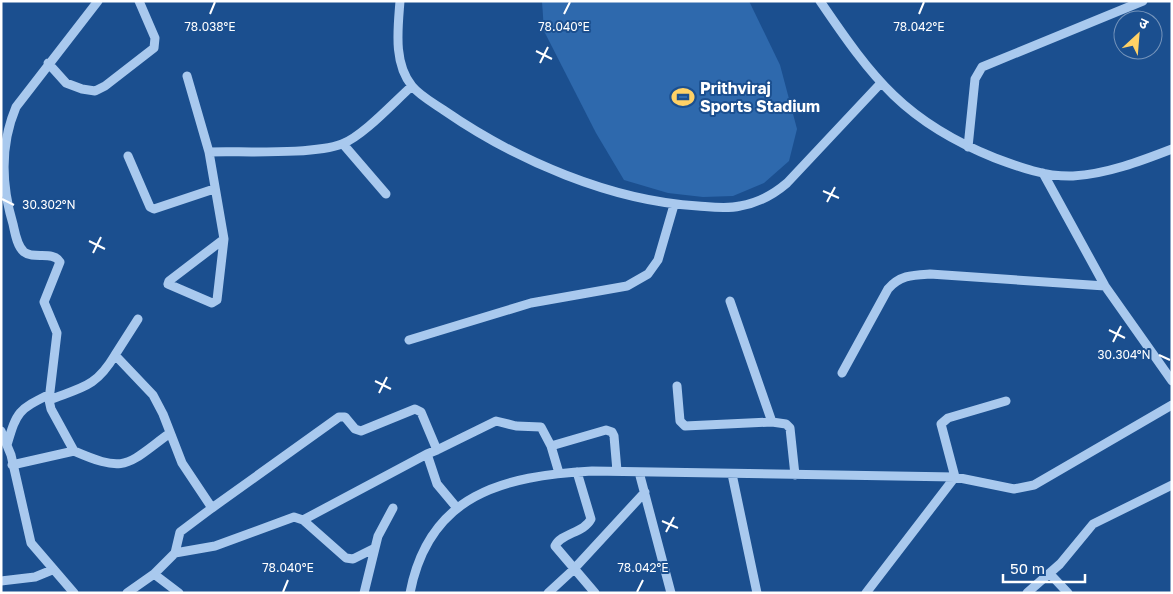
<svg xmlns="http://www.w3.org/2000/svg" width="1173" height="594" font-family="'Golos Text','Noto Sans Devanagari',sans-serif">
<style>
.green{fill:#2e69ad}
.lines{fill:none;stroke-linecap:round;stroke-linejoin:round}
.minor{stroke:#a9c9ee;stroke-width:9}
.ticks{fill:none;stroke:#fff;stroke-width:2}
.labels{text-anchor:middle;stroke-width:4;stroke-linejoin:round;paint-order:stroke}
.poi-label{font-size:16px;font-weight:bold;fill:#fff;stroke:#1b4f8f;text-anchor:start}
.ticks-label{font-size:12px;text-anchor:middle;fill:#fff;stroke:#1b4f8f;stroke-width:4;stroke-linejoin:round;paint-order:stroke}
</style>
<rect width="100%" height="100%" fill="#1b4f8f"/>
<path class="green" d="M542 1H749L780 65 797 129 789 161 764 183 733 196 703 197 668 193 624 180 596 133 544 31Z"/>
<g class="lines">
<path class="minor" d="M400 1C398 28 393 63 412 86 420 96 435 104 445 111 516 160 611 201 698 206 712 207 727 209 740 206 758 203 773 195 787 183L880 84
M820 1C873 79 905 122 995 158 1019 167 1046 177 1073 176 1107 174 1141 161 1172 149
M48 63 66 83 82 89 95 91 105 86 154 48 155 38 139 1
M187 76 209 152
M343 144 386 194
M968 147 975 79 982 67 1143 1
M128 156 150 207 154 209 214 189
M1043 173 1105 286 1172 381
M224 239 169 281 168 284 212 303 217 300 224 239 209 152C242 151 313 155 342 144 363 136 394 102 412 86
M730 301 772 422
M409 340 531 303 627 286 648 274 658 260 674 205
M115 355 138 319
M842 373 888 289C900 275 913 275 930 274L1105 286
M677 386 680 421 685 426 772 422 786 424 790 428 795 475
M49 400C83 387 96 387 115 355L153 395 163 414 182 463 212 508 180 532 175 553 154 574
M1 431 11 455 31 543 74 593
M7 445C17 411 18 410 50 394
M437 450 496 421 516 426 541 427 551 446
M74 451C127 474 126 465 170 433
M12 465 74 451 51 409 49 400 57 333 44 302 60 262C53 250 34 260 24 252 17 246 15 233 13 224 1 184 0 145 16 107L98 1
M577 472 591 519C584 533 561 533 555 546L595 593
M639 472 671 593
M559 473 551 446 606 430 612 432 614 436 617 471
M732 474 757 593
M212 508 339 417H345L355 429 361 431 415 409 421 412 437 450 427 454 437 484 457 508
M303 520 427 454
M175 553 215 546 294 517 303 520 346 558 353 559 375 548
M1050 574 1068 593
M1 581 35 577 52 570
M127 593 154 574 179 593
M364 593 378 536 393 508
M410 593C429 494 503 476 592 471L955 477 1014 489 1034 485 1172 405
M548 593 573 570 645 492
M866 593 955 477 941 424 948 418 1006 401
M1027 593 1060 564 1093 524 1172 485"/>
</g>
<path class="ticks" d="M210 14 215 2M564 14 570 2M919 14 924 2M536 51 552 59M540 63 548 47M823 191 839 198M2 199 14 205M827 202 835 187M89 241 105 249M93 253 101 237M1109 330 1125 338M1113 342 1121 326M1159 355 1170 360M375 381 391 389M379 393 387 377M662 521 678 528M666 532 674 517M283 592 288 580M637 592 643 580"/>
<defs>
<symbol id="stadium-bare" viewBox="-9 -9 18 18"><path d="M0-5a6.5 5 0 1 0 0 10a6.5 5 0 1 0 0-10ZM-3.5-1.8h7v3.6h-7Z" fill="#ffd166" stroke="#1b4f8f" stroke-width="2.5" paint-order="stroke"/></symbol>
</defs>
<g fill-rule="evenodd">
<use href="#stadium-bare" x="667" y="81" width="32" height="32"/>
</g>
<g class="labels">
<g class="poi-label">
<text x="700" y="94">Prithviraj<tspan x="700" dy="18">Sports Stadium</tspan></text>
</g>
</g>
<g class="ticks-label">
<text x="210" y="31">78.038°E</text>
<text x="564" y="31">78.040°E</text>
<text x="919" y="31">78.042°E</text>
<text x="49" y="209">30.302°N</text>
<text x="1124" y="359">30.304°N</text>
<text x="288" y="572">78.040°E</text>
<text x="643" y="572">78.042°E</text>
</g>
<rect width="1173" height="594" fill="none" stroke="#ffffff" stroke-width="5"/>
<g transform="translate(1138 35) rotate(26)"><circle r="24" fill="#1b4f8f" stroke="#7695bc"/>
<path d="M0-4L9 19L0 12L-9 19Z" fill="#ffd166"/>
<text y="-8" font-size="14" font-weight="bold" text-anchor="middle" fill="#ffffff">उ</text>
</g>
<path d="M1003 574v8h82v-8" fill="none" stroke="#ffffff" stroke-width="2.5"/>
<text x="1010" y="574" font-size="15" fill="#ffffff" stroke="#1b4f8f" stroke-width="4" paint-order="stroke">50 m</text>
</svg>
